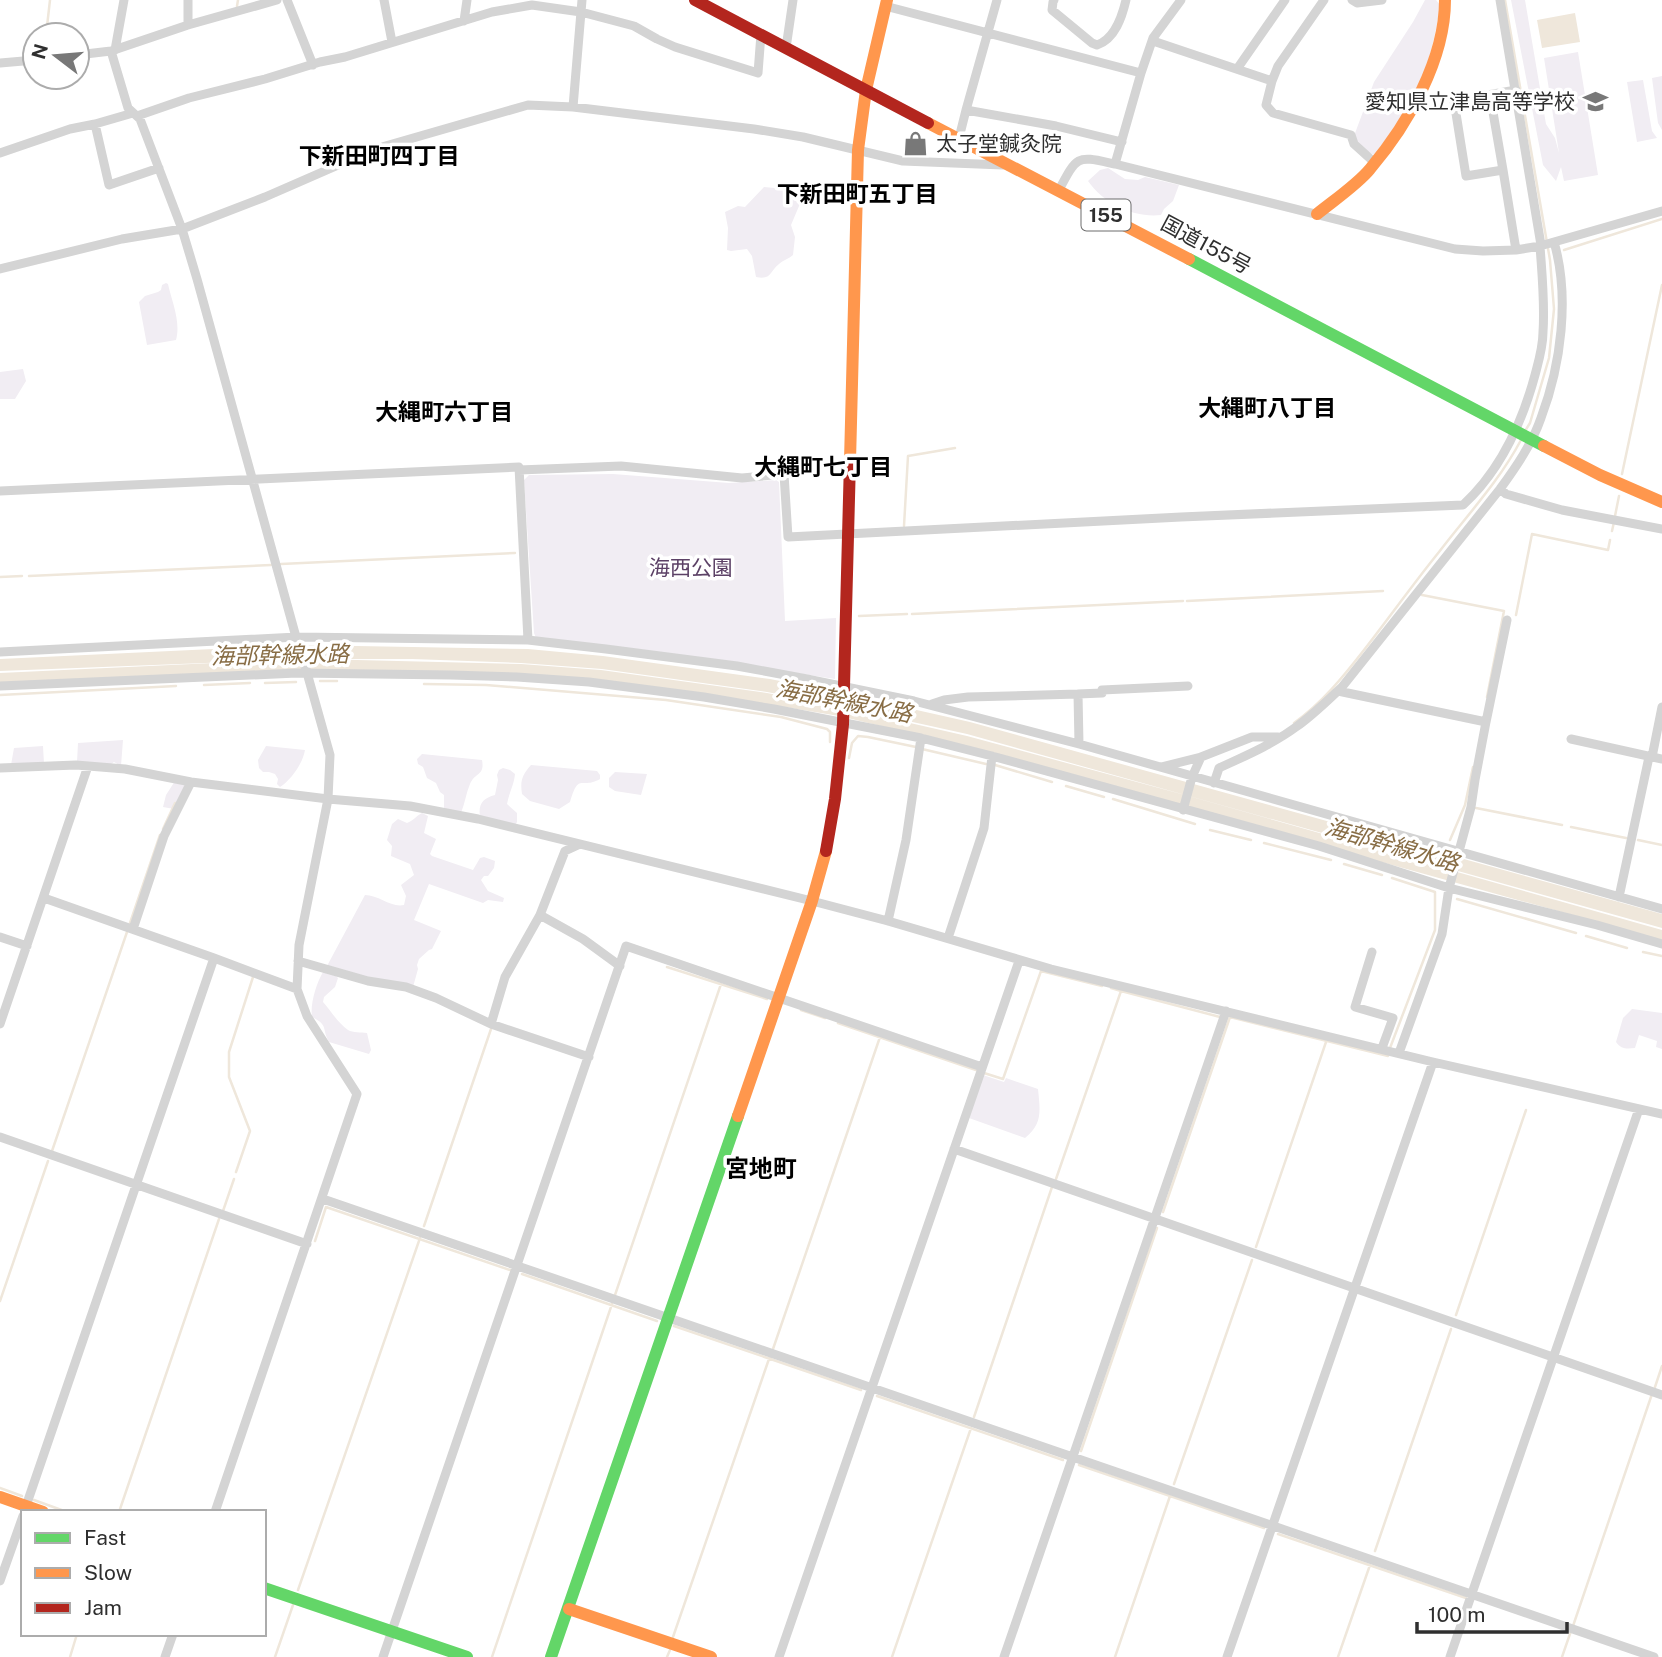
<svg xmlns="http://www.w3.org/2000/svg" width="1662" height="1657" font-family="'Public Sans','Noto Sans JP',sans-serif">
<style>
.green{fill:#f1edf3}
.water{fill:#efe7db}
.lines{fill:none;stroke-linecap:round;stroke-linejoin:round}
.stream{stroke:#efe7db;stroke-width:2.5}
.street{stroke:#d4d4d4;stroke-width:9}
.fast{stroke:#63d668;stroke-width:12}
.slow{stroke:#ff974d;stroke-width:12}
.jam{stroke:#b3261e;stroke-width:12}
.labels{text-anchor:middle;stroke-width:7;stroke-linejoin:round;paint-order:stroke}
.shield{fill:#fff;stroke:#6d6d6d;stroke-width:2}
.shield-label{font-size:19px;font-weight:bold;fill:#2f2f2f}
.poi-label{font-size:21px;fill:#2f2f2f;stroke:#fff;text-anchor:end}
.street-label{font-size:21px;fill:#2f2f2f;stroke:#fff}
.park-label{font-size:21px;fill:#5c4166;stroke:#fff}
.neighbourhood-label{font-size:23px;font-weight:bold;fill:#000;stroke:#fff}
.water-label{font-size:23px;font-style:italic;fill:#886d45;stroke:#fff}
.quarter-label{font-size:24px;font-weight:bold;fill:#000;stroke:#fff}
</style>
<rect width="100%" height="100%" fill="#fff"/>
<path class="green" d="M1425 0H1436L1440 5C1436 36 1428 67 1414 95 1404 116 1388 135 1375 155 1364 151 1359 146 1354 136L1374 82 1413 22Z
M1511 0H1525L1546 124 1555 138 1559 153 1544 58 1578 52 1598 175 1564 181 1561 167 1556 181 1543 165Z
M1662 76V130L1658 123 1652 78Z
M1643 80 1652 131 1657 138 1637 142 1627 82Z
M1108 168 1125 179 1138 180 1145 177 1179 185 1173 201 1164 209 1161 215C1134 218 1104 204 1088 181L1100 170Z
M764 187 796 190 802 199 791 225 795 237 793 255C789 259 783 260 779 264 769 272 772 280 756 277L752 256 747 249 731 251 727 250 728 228 725 212 738 206 745 207Z
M166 283 168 284C172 302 181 322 176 340L147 345 139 302 145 296 158 292 161 290 162 285Z
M23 369 26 381 15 399H0V372Z
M613 474 729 483 776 480 779 482 785 621 836 618 835 679 653 651 536 638 534 633 524 480 529 475Z
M123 740 121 766 114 762 110 765 77 762 78 743Z
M43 746 44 764 11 765 14 748Z
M266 746 305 750C303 763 291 780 280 787L277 784 278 779 275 774 269 772H263L259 768 258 760Z
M422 754 482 760C485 776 475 772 470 784 466 793 465 803 461 813L447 810 444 808V795L440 792 436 783 427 778 423 767 418 764 417 759Z
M531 765 597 771 600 775V779C581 790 579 771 570 802L559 809 530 801 522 794C520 781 522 775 531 765Z
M503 768 510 770 515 774C514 785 509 793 507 804L517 813V822L514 827 480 817C478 804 483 798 495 795L498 780 497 775 499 770Z
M615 772 647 774 641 795 615 791 609 787V778Z
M175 781 184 784 185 787 174 809 163 807 166 795Z
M422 813 428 816 424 833 436 839 430 854 432 856 473 870 480 858 484 857 495 861 494 868 488 876H484L481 880 488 891 504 898 503 902 488 900 483 903 429 884 414 920 441 931 432 949 429 950 419 959 417 965 418 969 413 987 370 979 327 966 365 895C379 895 391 908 404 905L406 896 401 885 414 875 410 864 391 856 392 846 387 840 392 824 398 819 407 823C413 821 416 816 422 813Z
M323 972 336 976 338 978 335 987 324 997 323 1002C331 1011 338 1023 348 1030 353 1033 361 1032 367 1033L371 1050 369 1054 329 1042C321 1027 329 1026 312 1017 310 1004 316 984 323 972Z
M1632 1009 1662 1013V1049L1656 1047 1657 1041 1639 1035 1635 1048C1626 1049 1621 1049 1616 1042L1623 1018Z
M983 1075 1004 1082 1006 1078 1038 1089C1040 1110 1043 1124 1025 1138L969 1118Z"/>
<path class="water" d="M1575 13 1580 42 1542 48 1537 20Z
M301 645 528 649 603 656 770 679 841 693 970 722 1662 914V928L967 734 840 706 767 692 602 669 521 663 412 659H316L521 664 601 670 767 693 840 707 967 736 1185 795 1662 930V940L965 746 839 716 718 696 594 680 308 670 0 684V673L256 661 0 671V659Z"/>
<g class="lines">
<path class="stream" d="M1505 0 1550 260 1554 309 1549 358 1530 423 1525 431
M237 6 238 0
M46 35 50 0
M1564 250 1662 219
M1622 474 1662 285
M1615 516 1619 496
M904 526 908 456 955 448
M1612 531 1614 522
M281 564 515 553
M29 576 271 565
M0 577 22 576
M1422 595 1504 611 1487 697
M1187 601 1383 591
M912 614 1183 601
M1516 615 1532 534 1608 550 1610 540
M859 616 907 614
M320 681H337
M265 683 296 682
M424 684 486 685 666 700 781 717 827 729 830 732V742
M204 685 250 683
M0 695 176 686
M1294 723C1322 703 1343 677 1364 650 1389 618 1413 584 1439 552 1468 514 1498 483 1521 440
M922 749 986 764
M849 758 852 743 858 736 868 737 916 747
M995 765 1052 782
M1066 786 1104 797
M1113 799 1195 824
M1476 808 1562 825
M1571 827 1626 838
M163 829 175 803
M1210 830 1251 840
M1450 840 1465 805 1473 767
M1638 840 1662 845
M1264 843 1331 860
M1344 864 1382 875
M1457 899 1576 933
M130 923 160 835
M1586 936 1627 948
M1643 952 1662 956
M667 967 767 999
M1111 988 1121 991
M801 1010 825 1018
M838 1023 976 1070
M1390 1048 1435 930V892L1392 878
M984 1073 1003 1079 1041 971 1102 986
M52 1151 127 932
M236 1172 250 1131 229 1077V1052L253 977
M1056 1179 1121 991 1220 1017
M223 1211 234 1179
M1163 1212 1230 1017 1388 1056 1389 1054
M424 1226 491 1029
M315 1241 326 1207 510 1270
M1256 1247 1326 1042
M522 1274 657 1321
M615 1295 721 984
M0 1301 48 1161
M1456 1315 1526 1110
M674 1326 861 1390
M773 1349 880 1037
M1655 1387 1662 1366
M877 1396 1063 1460
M974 1417 1052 1187
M1081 1451 1157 1228
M1079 1465 1264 1528
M1174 1484 1252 1260
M0 1488 22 1496
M34 1500 67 1512
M119 1512 219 1219
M1278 1534 1466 1598
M1375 1551 1451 1329
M298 1590 420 1238
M1573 1626 1652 1394
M673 1637 770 1356
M70 1657 77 1634
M275 1657 293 1605
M492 1657 612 1304
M667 1657 670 1650
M892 1657 971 1428
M1115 1657 1170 1496
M1338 1657 1370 1565
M1562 1657 1571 1631"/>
<path class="street" d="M287 0 313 65
M384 0 392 42
M997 0 966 110 1056 126 1122 142
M1054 0 1053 2 1052 10 1092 43 1097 45C1115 39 1122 17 1126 0
M1324 0 1278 66 1272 81 1266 105 1273 113 1351 135 1354 144 1375 163
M1352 0 1357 3 1382 0
M1500 0 1541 245
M885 6 1141 73
M464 21 467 0
M188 25V0
M1153 38 1156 42 1272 81
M786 48 793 0
M115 50 124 0
M111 51 128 108 140 119 182 229 197 279 296 637
M77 55 111 51 188 25 277 0
M0 63 35 60
M1237 69 1285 0
M1490 95 1503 170
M573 107 582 0
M137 116 189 98 265 79 320 62 345 57 492 12 532 5 581 12 634 26 657 39 675 47 758 73 761 34
M95 124 109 185 159 168
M959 138 966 110
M0 153 70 129 95 124 133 113
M1115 164 1141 73 1153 38 1181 0
M1059 190C1078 154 1077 156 1115 164L1455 249 1483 251 1516 250 1540 246 1662 211
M1516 250 1503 170 1466 176 1454 101 1516 90
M0 269 122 239 182 229 265 197 375 149 528 105 573 107 754 129 803 137 903 161 1003 165
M519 470 621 466 742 478 784 474 788 537 1181 517 1463 505C1500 471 1522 423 1535 375 1539 360 1543 347 1543 332 1545 303 1542 275 1540 246
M1500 489 1506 494 1562 510 1662 529
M0 491 519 467 528 640
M0 652 297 637 528 640 606 649 737 666 807 679 914 701 1079 744 1662 909
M0 686 297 673 451 675 517 677 589 682 704 697 774 709 921 738 992 756 1319 846 1449 888 1597 925 1662 944
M1338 691 1486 722 1475 780 1471 807 1449 888 1442 934 1399 1053
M1078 694 1102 693V690L1188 686
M932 704 944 700 968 697 1078 694 1079 744
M1486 722 1507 620
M1571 739 1662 759
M1652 757 1662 707
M1161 767 1201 757
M0 768 76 765 125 769 191 782 328 799 410 806 478 819 812 901 888 921 1051 969 1433 1062 1662 1114
M1214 783 1219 768C1245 756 1273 744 1296 727 1313 715 1327 701 1342 687L1500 489C1516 467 1532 444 1541 418 1561 365 1570 297 1554 242
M1183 810 1192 777 1201 757 1252 737H1278
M1619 897 1649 757
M44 898 214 958 297 989
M540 915 583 939 620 966
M888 921 906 840 921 738
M133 929 164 836 191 782
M0 937 27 946
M948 938 984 828 992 756
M1372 952 1355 1007 1393 1018 1382 1048
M298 961 368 981 406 987 436 998 491 1024 589 1057
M0 1024 88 766
M491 1024 505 977 540 915 565 851 578 845
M0 1137 307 1244
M954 1149 1662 1395
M323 1199 1654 1657
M25 1509 214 958
M215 1512 357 1094 307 1016 297 989 299 945 328 799 330 755 297 637
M0 1581 23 1516
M165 1657 173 1634
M383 1657 626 946 982 1067
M779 1657 1019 961
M1004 1657 1226 1011
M1227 1657 1433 1062
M1450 1657 1639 1109"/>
<path class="fast" d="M1189 259 1544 446
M264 1588 467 1657
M551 1657 738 1116"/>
<path class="slow" d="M928 123 1189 259
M1317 214C1333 201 1358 184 1370 169 1408 124 1445 60 1445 0
M1544 446 1600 475 1662 502
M850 461 858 150 866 90 887 0
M738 1116 812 901 826 851
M0 1497 43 1512
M569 1609 711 1657"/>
<path class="jam" d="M695 0 928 123
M826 851 835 799 843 724 850 461"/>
</g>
<defs>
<symbol id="school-bare" viewBox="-9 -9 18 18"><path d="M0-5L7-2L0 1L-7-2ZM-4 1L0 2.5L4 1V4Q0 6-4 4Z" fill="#787878" stroke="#fff" stroke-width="2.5" paint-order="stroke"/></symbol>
<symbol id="shop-bare" viewBox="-9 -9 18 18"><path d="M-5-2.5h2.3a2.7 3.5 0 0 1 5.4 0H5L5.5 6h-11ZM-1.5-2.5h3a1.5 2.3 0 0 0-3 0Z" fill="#787878" stroke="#fff" stroke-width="2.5" paint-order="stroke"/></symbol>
</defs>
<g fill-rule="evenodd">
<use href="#school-bare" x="1578" y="84" width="35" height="35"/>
<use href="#shop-bare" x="898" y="126" width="35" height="35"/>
</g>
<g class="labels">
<rect class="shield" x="1081.5" y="199.5" width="49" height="31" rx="5"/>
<g class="shield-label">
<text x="1106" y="222">155</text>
</g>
<g class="poi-label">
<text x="1575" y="109">愛知県立津島高等学校</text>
<text x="936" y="151" text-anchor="start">太子堂鍼灸院</text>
</g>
<g class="street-label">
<text transform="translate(1206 245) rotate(28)" y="7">国道155号</text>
</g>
<g class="park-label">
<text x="691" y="575">海西公園</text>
</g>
<g class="neighbourhood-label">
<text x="379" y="164">下新田町四丁目</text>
<text x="857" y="202">下新田町五丁目</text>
<text x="1267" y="416">大縄町八丁目</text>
<text x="444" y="420">大縄町六丁目</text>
<text x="823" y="475">大縄町七丁目</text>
</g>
<g class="water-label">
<text transform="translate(280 655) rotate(-1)" y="8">海部幹線水路</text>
<text transform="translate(844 701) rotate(11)" y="8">海部幹線水路</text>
<text transform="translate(1392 845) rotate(16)" y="8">海部幹線水路</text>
</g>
<g class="quarter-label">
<text x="761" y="1177">宮地町</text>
</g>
</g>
<rect x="21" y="1510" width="245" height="126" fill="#ffffff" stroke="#acacac" stroke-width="2"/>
<rect x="35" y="1533" width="35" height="10" fill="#63d668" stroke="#acacac" stroke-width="2"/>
<text x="84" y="1545" font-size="21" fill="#2f2f2f">Fast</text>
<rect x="35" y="1568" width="35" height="10" fill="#ff974d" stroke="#acacac" stroke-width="2"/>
<text x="84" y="1580" font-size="21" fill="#2f2f2f">Slow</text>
<rect x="35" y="1603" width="35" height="10" fill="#b3261e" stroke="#acacac" stroke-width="2"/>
<text x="84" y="1615" font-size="21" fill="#2f2f2f">Jam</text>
<g transform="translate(56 56) rotate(286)"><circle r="33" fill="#ffffff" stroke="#acacac" stroke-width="2"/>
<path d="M0-5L12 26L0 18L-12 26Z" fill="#787878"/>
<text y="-10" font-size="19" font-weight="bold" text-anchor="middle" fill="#2f2f2f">N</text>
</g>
<path d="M1417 1622v10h150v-10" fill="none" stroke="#2f2f2f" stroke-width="3.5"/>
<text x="1428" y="1622" font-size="21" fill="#2f2f2f" stroke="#ffffff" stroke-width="5" paint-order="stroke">100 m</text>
</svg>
